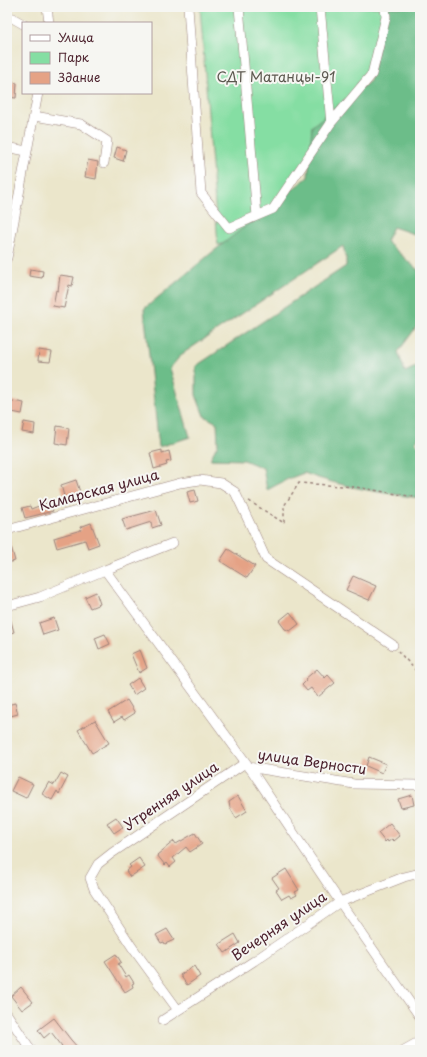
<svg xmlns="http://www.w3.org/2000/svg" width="427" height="1057" font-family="'Playpen Sans',sans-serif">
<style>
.green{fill:#85dea3;stroke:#687e67}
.forest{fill:#6cbd89;stroke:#5b6e5a}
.building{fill:#e5a285}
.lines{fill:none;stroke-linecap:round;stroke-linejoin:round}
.minor-casing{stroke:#9a827b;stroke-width:10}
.path{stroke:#9a827b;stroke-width:1.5;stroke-dasharray:3 3;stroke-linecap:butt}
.minor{stroke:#fff;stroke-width:9}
.labels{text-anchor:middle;stroke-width:4;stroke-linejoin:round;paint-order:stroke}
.park-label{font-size:14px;fill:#5c584f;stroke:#f6f6f2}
.street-label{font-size:14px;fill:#4a1f2b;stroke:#f6f6f2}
</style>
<rect width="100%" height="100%" fill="#f6f6f2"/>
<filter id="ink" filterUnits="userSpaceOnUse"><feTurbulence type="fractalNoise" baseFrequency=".025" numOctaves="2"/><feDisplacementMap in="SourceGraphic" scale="8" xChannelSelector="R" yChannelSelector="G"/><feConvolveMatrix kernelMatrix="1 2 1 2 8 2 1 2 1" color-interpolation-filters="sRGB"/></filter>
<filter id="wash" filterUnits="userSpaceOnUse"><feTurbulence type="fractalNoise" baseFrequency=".012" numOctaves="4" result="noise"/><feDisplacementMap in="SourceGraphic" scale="16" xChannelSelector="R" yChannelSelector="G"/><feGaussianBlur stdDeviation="0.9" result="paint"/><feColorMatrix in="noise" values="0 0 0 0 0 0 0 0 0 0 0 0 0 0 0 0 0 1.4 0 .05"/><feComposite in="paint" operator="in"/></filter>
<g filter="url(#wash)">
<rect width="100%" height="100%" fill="#ebe6cb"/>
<path class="green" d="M200 7H395L389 37 255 235 218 245Z"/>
<path class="forest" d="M388 7H420V236L393 227 386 241 420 272V322L398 352 405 372 420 365V436L415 442 420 447V498C381 493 341 487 304 473L288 479 267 490 263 468 244 460 210 459 218 444 217 423 204 416 196 395V366L346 266V258L343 246 182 354 170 368 190 437 159 447 144 309 210 254 308 177 312 126 370 81Z"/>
<g id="blocks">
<path class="building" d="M7 81 17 83 16 98 7 97Z
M117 147 126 150 123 161 114 158Z
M88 160 98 162 96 179 85 177Z
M30 269 43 271 42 278 29 276Z
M60 275 74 277 72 286 69 285 64 308 53 306 56 290 58 291Z
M39 350 52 352 50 362 38 361Z
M7 400 24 403 22 414 7 411Z
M24 422 35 424 34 434 22 432Z
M57 426 69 428 67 445 55 443Z
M162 450V453L169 451 171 461 166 462 167 465 154 469 150 453Z
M76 480 81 495 65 500 61 485Z
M195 490 198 501 190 503 187 492Z
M49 502 53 511 25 518 22 508 30 506 31 509Z
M156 510 161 525 152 528 151 522 126 530 122 519Z
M91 523 99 544 88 548 85 540 57 548 54 538 81 530 80 527Z
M9 539 15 561 7 563V540Z
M228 549 255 566 247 578 220 561Z
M353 576 376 586 369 600 346 590Z
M96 592 100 604 90 608 85 597Z
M290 612 299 624 290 631 285 629 279 621Z
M7 614H9L14 632 7 634Z
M54 618 58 630 43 635 39 623Z
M105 634 110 644 99 649 95 638Z
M140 650 147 668 139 673 131 654Z
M317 669 325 678 328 675 335 683 318 697 311 688 307 691 302 685 306 681 305 679Z
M138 678 144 688 134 695 128 685Z
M127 700 135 713 124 720 122 717 114 722 108 712Z
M15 703 18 714 7 717V705Z
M95 720 109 743 92 753 78 730Z
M369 757 386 764 382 773 366 766Z
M61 773 68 777 59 794 57 791 52 800 42 794 49 782 54 785Z
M18 777 33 784 26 798 11 791Z
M412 795 414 805 401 808 398 799Z
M238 796 247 811 236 818 230 808 229 802Z
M116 817 123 827 114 833 107 823Z
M390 823 400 836 394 841 392 839 388 842 387 840 385 842 378 833Z
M195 833 202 844 190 852 186 847 173 858 176 862 170 867 167 863 165 865 157 855 174 841 176 844Z
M139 858 145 867 130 877 126 871 131 867 129 865Z
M286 869 299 890 295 892 297 895 291 898 289 895 282 899 276 890 279 888 272 878Z
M167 929 174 940 165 944 164 942 161 943 156 935Z
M235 934 240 943 225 953 219 944Z
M116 954 121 962 118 964 126 977 129 975 134 983 132 984 133 987 125 992 105 961Z
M194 966 200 976 187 985 180 975Z
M21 987 33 1002 22 1010 11 996Z
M54 1018 71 1040 80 1050H57L62 1046 51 1032 44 1038 38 1030Z"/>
</g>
</g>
<g filter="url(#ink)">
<use href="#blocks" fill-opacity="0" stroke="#9a827b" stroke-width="1"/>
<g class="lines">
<defs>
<path id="minor" d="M47 7 49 23
M188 7 201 193 229 228 273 209 331 123 372 74 386 17 385 7
M239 7 257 216
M320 7 331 123
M7 15 23 24
M34 116 81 124 107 141 104 163
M7 147 26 151
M7 258 38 93
M7 530 180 483 200 480 221 483 235 492 251 526 266 559 393 645
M105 570 173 543
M7 606 40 597 105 570 252 771 340 902 420 1017
M248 767 354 784 420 785
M178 1010 132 947 94 889 90 878 98 864 112 853 245 763
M7 1014 31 1050
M163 1020 254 961 340 902 404 877 420 873
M404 1050 420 1041"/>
</defs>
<use href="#minor" class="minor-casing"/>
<path class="path" d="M249 501 284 523V506L299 483 355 487 420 498
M398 651 420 675"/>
<use href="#minor" class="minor"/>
</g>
</g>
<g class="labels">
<g class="park-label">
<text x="276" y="82">СДТ Матанцы-91</text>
</g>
<g class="street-label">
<text transform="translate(99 490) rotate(-15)" y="5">Камарская улица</text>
<text transform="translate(312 762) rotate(8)" y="5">улица Верности</text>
<text transform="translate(171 796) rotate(-34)" y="5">Утренняя улица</text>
<text transform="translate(279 926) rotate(-34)" y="5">Вечерняя улица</text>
</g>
</g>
<rect width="427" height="1057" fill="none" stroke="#f6f6f2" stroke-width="24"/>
<rect x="22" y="22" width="130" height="72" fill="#f6f6f2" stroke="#b1a0a2"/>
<rect x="30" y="35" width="20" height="6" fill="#ffffff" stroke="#b1a0a2"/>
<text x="58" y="42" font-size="12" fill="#4a1f2b">Улица</text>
<rect x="30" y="52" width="20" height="12" fill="#85dea3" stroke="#b1a0a2"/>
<text x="58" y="62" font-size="12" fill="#4a1f2b">Парк</text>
<rect x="30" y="72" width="20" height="12" fill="#e5a285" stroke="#b1a0a2"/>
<text x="58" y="82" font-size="12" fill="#4a1f2b">Здание</text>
</svg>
